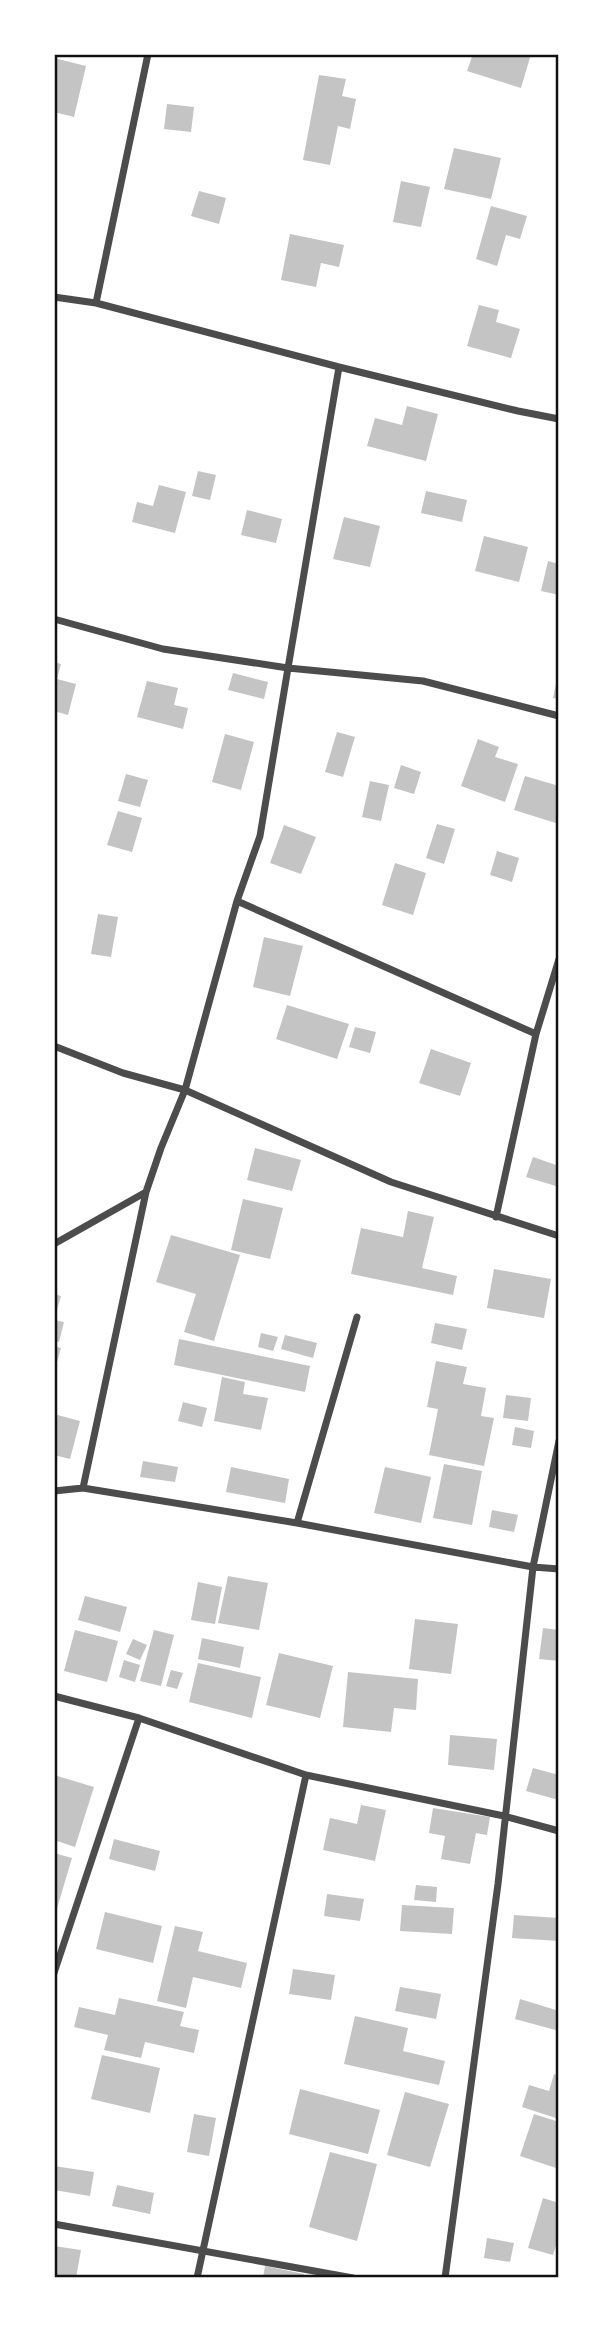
<svg xmlns="http://www.w3.org/2000/svg" width="613" height="2332" font-family="'Work Sans',sans-serif">
<style>
.building{fill:#c4c4c4}
.lines{fill:none;stroke-linecap:round;stroke-linejoin:round}
.minor{stroke:#4c4c4c;stroke-width:7}
.neatline{fill:none;stroke:#111;stroke-width:2.5}
</style>
<rect width="100%" height="100%" fill="#fff"/>
<path class="building" d="M473 54H531L521 88 467 71Z
M54 58 86 66 74 117 54 112Z
M319 75 346 79 342 96 356 99 350 129 338 126 330 165 303 160Z
M167 104 194 107 191 132 164 129Z
M454 148 501 158 491 199 444 189Z
M401 181 430 187 421 227 393 222Z
M199 191 226 198 219 224 191 216Z
M491 206 527 216 520 239 506 235 497 266 476 259Z
M290 234 344 245 339 267 321 263 316 287 281 280Z
M479 305 499 310 496 322 520 329 511 358 467 346Z
M407 406 438 414 426 461 367 446 375 418 402 425Z
M198 471 216 475 210 500 192 496Z
M159 485 186 492 175 533 132 522 137 502 153 506Z
M426 491 467 500 462 522 421 513Z
M247 510 282 519 276 543 241 535Z
M344 517 380 526 370 567 333 559Z
M484 536 528 547 519 582 475 571Z
M548 561 559 564V595L541 591Z
M54 662 61 664 57 679 76 684 68 715 54 711Z
M233 673 268 682 264 699 228 690Z
M558 674H559V699L553 698Z
M147 681 178 688 174 705 188 708 183 729 137 717Z
M337 732 355 737 343 777 325 772Z
M225 734 254 742 241 790 212 782Z
M478 739 499 747 495 757 518 764 505 802 461 786Z
M401 765 421 772 414 794 394 788Z
M126 774 148 780 140 807 118 801Z
M525 776 559 786V824L514 810Z
M370 781 389 785 381 821 362 817Z
M118 811 142 818 132 852 107 845Z
M437 824 455 829 444 864 426 858Z
M284 825 316 837 301 874 270 863Z
M497 851 519 858 512 882 490 875Z
M395 863 426 873 413 915 382 905Z
M98 914 118 917 111 957 91 954Z
M264 937 303 946 290 996 253 987Z
M287 1005 349 1024 337 1059 276 1039Z
M355 1027 376 1032 370 1053 349 1047Z
M431 1049 471 1063 460 1096 419 1083Z
M255 1148 301 1160 292 1191 247 1180Z
M533 1157 559 1166V1187L526 1177Z
M243 1199 283 1208 270 1259 231 1250Z
M408 1211 434 1217 422 1268 457 1276 453 1295 351 1274 361 1228 403 1237Z
M171 1235 240 1255 214 1341 184 1332 196 1294 156 1282Z
M494 1269 551 1279 544 1318 487 1308Z
M54 1294 61 1296 55 1316H54Z
M54 1320 64 1322 59 1342 54 1341Z
M435 1323 467 1329 462 1350 431 1343Z
M261 1333 278 1337 273 1351 258 1347Z
M285 1335 317 1343 313 1358 281 1349Z
M179 1339 310 1366 305 1392 174 1365Z
M54 1346 61 1348 55 1369H54Z
M436 1361 467 1367 463 1384 486 1388 481 1416 494 1418 484 1466 429 1455 438 1409 427 1407Z
M222 1377 245 1382 243 1394 268 1398 261 1430 214 1421Z
M506 1395 531 1398 528 1421 503 1418Z
M183 1402 207 1408 202 1427 178 1421Z
M54 1414 80 1421 70 1459 54 1455Z
M515 1427 534 1431 531 1448 512 1445Z
M143 1461 178 1467 175 1482 140 1477Z
M444 1464 482 1471 472 1525 433 1518Z
M231 1467 289 1479 285 1503 226 1492Z
M385 1467 431 1477 421 1523 374 1513Z
M492 1510 518 1515 514 1532 489 1527Z
M228 1576 268 1583 259 1630 218 1623Z
M198 1582 222 1587 215 1624 191 1620Z
M85 1596 127 1607 120 1632 78 1620Z
M415 1619 458 1624 451 1674 409 1669Z
M543 1628 559 1630V1661L539 1659Z
M75 1630 118 1641 107 1682 64 1671Z
M154 1630 174 1635 161 1686 140 1681Z
M202 1638 244 1647 240 1668 198 1659Z
M133 1639 147 1645 140 1660 126 1654Z
M279 1653 333 1666 320 1718 266 1705Z
M124 1660 140 1665 135 1682 119 1677Z
M198 1663 261 1677 252 1718 189 1702Z
M171 1670 183 1673 177 1689 166 1686Z
M348 1672 418 1679 416 1710 394 1708 391 1732 343 1727Z
M450 1735 497 1739 494 1770 448 1765Z
M533 1768 559 1775V1800L526 1791Z
M54 1775 94 1787 75 1847 54 1840Z
M361 1805 386 1810 375 1861 323 1850 330 1818 357 1824Z
M433 1808 490 1817 487 1835 476 1833 470 1864 441 1859 445 1836 429 1833Z
M114 1839 160 1851 155 1871 109 1859Z
M54 1853 72 1858 55 1915H54Z
M416 1885 437 1887 436 1902 414 1900Z
M327 1894 364 1899 360 1921 324 1916Z
M402 1905 454 1908 452 1934 400 1931Z
M105 1912 162 1926 153 1963 96 1949Z
M514 1915 559 1918V1941L512 1938Z
M175 1926 203 1932 198 1951 247 1963 241 1988 193 1977 186 2008 157 2001Z
M293 1969 335 1975 331 2000 289 1994Z
M400 1987 441 1994 436 2019 395 2011Z
M119 1998 184 2012 180 2026 199 2030 194 2053 145 2042 141 2058 104 2050 108 2035 74 2027 79 2007 115 2015Z
M520 1999 559 2011V2031L515 2019Z
M355 2016 408 2028 403 2051 445 2061 439 2085 344 2064Z
M102 2055 160 2068 150 2113 91 2099Z
M554 2074 559 2076V2119L522 2107 529 2085 549 2091Z
M300 2089 380 2110 368 2154 289 2134Z
M405 2092 449 2104 430 2167 387 2155Z
M194 2114 216 2118 209 2156 187 2152Z
M534 2114 559 2122V2169L520 2156Z
M330 2152 377 2164 357 2241 309 2227Z
M54 2166 94 2172 90 2196 54 2190Z
M117 2185 154 2193 150 2214 112 2206Z
M543 2198 559 2203V2236L553 2255 528 2248Z
M487 2238 514 2243 510 2262 484 2258Z
M54 2246 81 2250 76 2278H54Z
M265 2266 304 2274 303 2278H263Z"/>
<g class="lines">
<path class="minor" d="M54 297 96 303 339 367
M96 303 148 54
M559 419 518 411 339 367 288 668 423 681 559 716
M54 619 163 649 288 668 260 836 237 901 185 1090 161 1148 146 1192 54 1244
M237 901 536 1034
M54 1046 123 1073 185 1090 391 1182 559 1236
M496 1217 536 1034 559 959
M83 1488 146 1192
M54 1491 83 1488 297 1523 533 1567 559 1569
M297 1523 357 1317
M54 1696 139 1718 306 1775 504 1816 559 1831
M54 1973 139 1718
M54 2224 353 2278
M197 2278 306 1775
M445 2278 498 1884 533 1567 559 1441"/>
</g>
<rect width="613" height="2332" fill="none" stroke="#ffffff" stroke-width="112"/>
<rect x="56" y="56" width="501" height="2220" class="neatline"/>
</svg>
